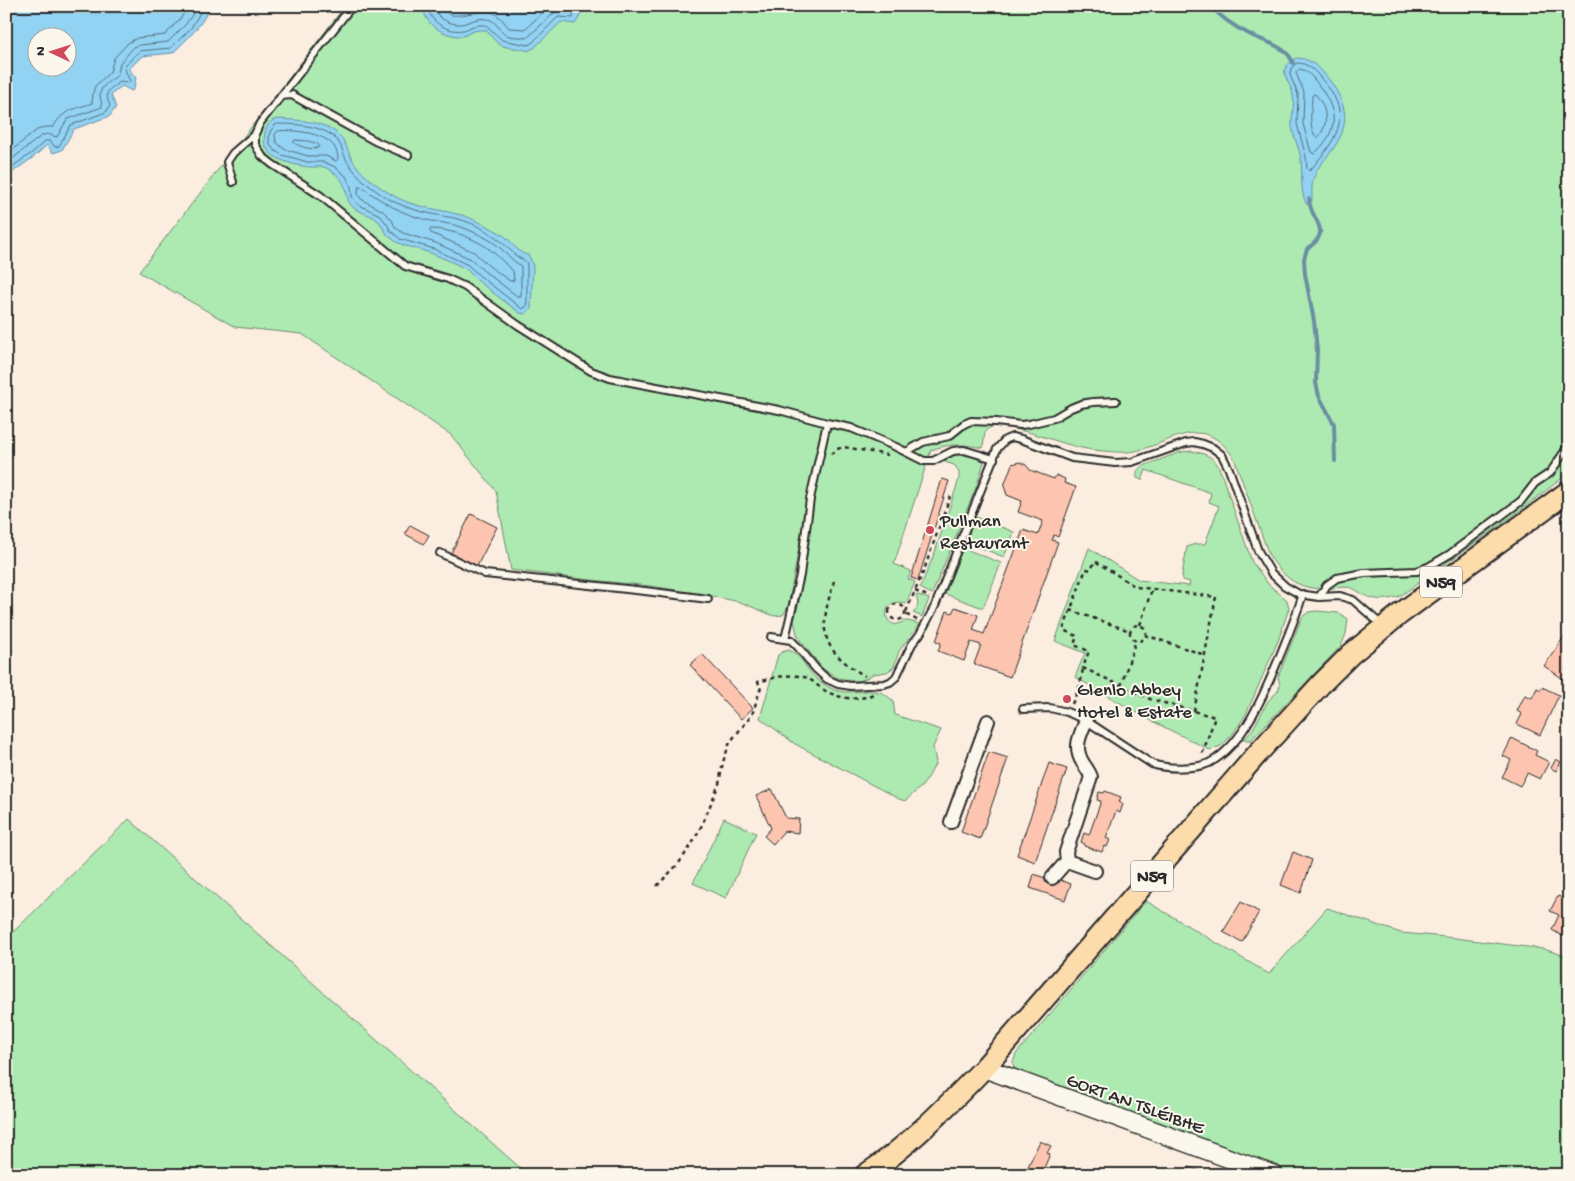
<svg xmlns="http://www.w3.org/2000/svg" width="1575" height="1181" font-family="'Gochi Hand',sans-serif">
<style>
.green{fill:#adeab1;stroke:#6c8a6e}
.water{fill:#92d2f3;stroke:#698fa3;fill-rule:evenodd}
.lines{fill:none;stroke-linecap:round;stroke-linejoin:round}
.shore{stroke:#546e7b;stroke-width:1}
.stream{stroke:#698fa3;stroke-width:4}
.building{fill:#fdc5b0;stroke:#2b2b2b}
.lane-casing{stroke:#2b2b2b;stroke-width:10}
.street-casing{stroke:#2b2b2b;stroke-width:16}
.secondary-casing{stroke:#2b2b2b;stroke-width:21}
.primary-casing{stroke:#2b2b2b;stroke-width:24}
.path{stroke:#2b2b2b;stroke-width:2.5;stroke-dasharray:4 4;stroke-linecap:butt}
.lane{stroke:#fbf7ec;stroke-width:6}
.street{stroke:#fbf7ec;stroke-width:12}
.secondary{stroke:#fbf7ec;stroke-width:18}
.primary{stroke:#fddcac;stroke-width:20}
.poi-dot{fill:#d1495b;stroke:#fbf7ec;stroke-width:2}
.labels{text-anchor:middle;stroke-width:4;stroke-linejoin:round;paint-order:stroke}
.shield{fill:#fbf7ec;stroke:#696865;stroke-width:1}
.shield-label{font-size:18px;font-weight:bold;fill:#2b2b2b}
.poi-label{font-size:19px;fill:#2b2b2b;stroke:#fbf7ec;text-anchor:start}
.street-label{font-size:19px;fill:#2b2b2b;stroke:#fbf7ec}
</style>
<rect width="100%" height="100%" fill="#fbede0"/>
<filter id="ink" filterUnits="userSpaceOnUse"><feTurbulence type="fractalNoise" baseFrequency=".02" numOctaves="2"/><feDisplacementMap in="SourceGraphic" scale="10" xChannelSelector="R" yChannelSelector="G"/><feConvolveMatrix kernelMatrix="1 2 1 2 8 2 1 2 1" color-interpolation-filters="sRGB"/></filter>
<g filter="url(#ink)">
<path class="green" d="M345 6H1569V473L1510 518 1400 596C1388 600 1377 601 1366 596 1361 594 1357 590 1352 588 1344 586 1336 588 1329 589 1299 590 1284 579 1269 555L1234 458C1203 412 1175 442 1135 451 1126 453 1114 452 1104 451 1075 450 1047 436 1019 430 1011 428 1000 425 992 427 989 428 988 429 985 431L983 448C963 444 951 443 931 450L894 564 911 571 908 579 915 582 906 604C888 596 881 616 891 623 897 627 901 621 907 621 910 621 915 623 919 624L899 651 894 667 887 672 873 674 865 679 856 681 838 678 823 669 800 640 797 634 794 621 799 602 808 534 802 531 788 607 783 615 774 616 740 602 702 594 650 586 582 579 511 570 496 491 451 435 302 334 235 327 139 272Z
M1191 451C1204 453 1213 456 1219 467L1252 562 1269 585 1287 600 1289 608 1278 641 1246 714 1232 735 1221 746 1210 750 1148 719 1075 677 1085 653 1055 641 1089 548 1139 580 1189 586 1190 582 1183 580 1182 575 1187 547 1195 544H1205L1219 506 1209 502 1211 493 1146 470 1142 480 1137 478C1136 471 1138 469 1143 466L1181 452Z
M956 455C966 455 975 455 984 462L977 485 932 594 920 588 935 552 959 479V473L956 467 954 465 945 462 947 459Z
M976 517 1014 532 1004 557 966 542Z
M963 548 1001 563 983 608 945 594Z
M918 595 929 599 922 617 913 613C918 609 919 602 916 596Z
M1317 611 1339 613 1348 619 1346 634 1341 646 1251 740H1244L1253 729 1268 701 1278 691 1280 685 1278 677 1302 617 1309 612Z
M789 650C799 655 802 661 808 669 814 678 825 686 835 690 856 697 876 682 893 701L895 715 941 730 933 747 936 762 929 776 922 786 905 801 899 799 795 744 760 718 778 655 782 652Z
M724 818 756 833 726 898 693 883Z
M129 819 528 1175H337L332 1170 328 1175H219L211 1168 205 1175H6V939Z
M1146 901 1269 974 1327 908 1401 933 1446 937 1543 949 1569 957V1175H1286L1015 1074 1013 1063 1016 1054Z"/>
<path class="water" d="M6 6H210C203 25 187 39 173 53L142 56 129 69 136 78 134 88 132 91 122 86 111 95 116 107 110 116 74 129 62 150 53 153 47 145 35 156 6 177ZM38 38H68V68H38Z
M424 6H580V16L575 24 561 22 534 48 528 51C519 47 509 49 500 45 495 42 490 34 486 30 482 30 477 30 474 31 470 32 467 35 463 36 446 37 422 25 424 6Z
M1296 58C1310 58 1318 66 1327 77 1348 104 1352 125 1330 153 1325 160 1318 166 1315 175 1311 183 1312 192 1312 201L1307 205C1299 190 1303 176 1301 160 1300 148 1293 138 1292 126 1291 116 1295 105 1293 95 1292 86 1283 78 1285 69 1287 64 1292 61 1296 58Z
M276 119C296 120 322 120 338 134 345 140 347 149 351 157 359 173 374 183 389 193 410 207 434 208 457 214 468 216 479 222 489 227 495 230 503 234 508 239 515 246 518 253 528 255L532 262 533 268 531 309 525 314 520 313C506 303 492 292 478 281 473 277 469 271 464 268 454 263 443 258 433 254 419 248 402 248 391 238 384 233 383 225 377 220 371 214 360 213 354 208 342 198 351 185 334 173 331 171 327 168 324 167 320 166 314 168 309 167 291 165 258 157 265 133 266 126 270 121 276 119Z"/>
<g class="lines">
<path class="shore" d="M428 6C428 22 449 33 463 30 466 30 468 28 471 27 475 25 481 25 486 25L502 40 528 45 532 43 558 17 573 18 575 6
M435 6C435 18 450 25 461 24 469 23 476 17 487 19 496 20 498 29 504 34 510 38 520 36 527 38L554 13 559 11 567 10 569 6
M442 6C448 26 477 7 492 12 499 15 504 22 509 28L525 29 550 6
M1297 63C1307 63 1313 69 1319 76 1346 106 1346 125 1322 156 1317 161 1314 167 1309 171L1307 169 1306 157 1297 124 1298 94 1290 75 1291 69Z
M1300 69C1309 71 1315 80 1320 87 1339 113 1338 132 1314 154L1311 152 1303 124 1304 92 1296 73Z
M1315 94C1327 106 1330 126 1317 138 1307 128 1312 109 1312 96Z
M277 124C295 124 321 125 335 138 342 144 343 154 347 161 357 177 373 190 389 199 410 211 432 214 454 218 478 223 499 237 515 255 519 259 524 259 527 263V300L526 307 522 309 517 305 480 276 468 265 434 249 400 239 390 230 387 224 380 215 357 204 352 197 351 187 346 176 335 167 324 162H307L294 158 282 155 274 150 270 145 269 138 270 132 274 126Z
M278 131C292 129 322 133 332 144 336 148 338 154 338 159L336 161 326 156H308L284 149 276 142 275 135Z
M295 140 308 141 318 144 319 147C313 151 301 147 294 143Z
M6 155 37 130 45 127H53C65 108 74 110 92 103L93 93 95 86 110 72 114 58 128 43 137 38 165 35 180 19 189 6
M6 164 41 136 47 134 57 137 65 123 68 119 102 107C102 103 100 99 100 94 101 85 112 80 118 75L120 63 134 47 140 45 168 42 186 24 198 6
M6 171 32 153 45 141H50L55 147 59 146 71 125 106 112 110 106C104 91 107 91 120 82L128 83 130 81 125 70 126 65 139 51 171 48 191 28 204 6
M359 187H362C382 202 402 214 427 220 439 223 452 223 464 228 476 233 488 238 498 246 507 253 512 261 521 266V296H517L484 271 471 259 436 243 403 233 395 227 392 220 383 211 361 199 358 194Z
M431 229C452 229 477 239 493 252 501 258 506 266 513 271L514 280 510 281 489 266 474 252 431 233 430 231Z"/>
<path class="stream" d="M1211 6C1221 18 1235 27 1249 34 1263 42 1287 45 1293 63
M1309 199C1310 222 1335 229 1307 249L1304 259 1305 274 1314 321 1317 350 1316 383 1319 396 1334 424 1335 461"/>
</g>
<path class="building" d="M1020 462 1026 465 1030 470 1054 479 1056 475 1065 479 1064 483 1076 487 1058 537 1054 535 1052 540 1058 542 1010 677 974 664 981 645 971 642 964 661 938 651 941 643 936 641 947 611 952 613 955 607 978 615 973 630 984 634 1023 530 1038 535 1043 521 1018 512 1022 501 1007 495 1004 486 1012 464Z
M942 479 949 481 918 580 911 578Z
M471 514 497 527 477 566 451 553Z
M410 525 429 535 424 544 405 534Z
M1564 637 1569 640V662L1565 669 1569 671 1568 682 1544 666Z
M702 654 753 708 741 719 690 665Z
M1542 687 1559 695 1540 735 1517 724 1522 714 1517 711 1525 695 1532 698 1537 688 1541 690Z
M1512 738 1537 751 1535 755 1549 762 1540 779 1527 773 1520 786 1502 777 1511 760 1503 756Z
M989 752 1008 758 980 839 961 832Z
M1556 759 1561 762 1556 771 1551 768Z
M1049 763 1067 769 1035 862 1017 855Z
M772 789 786 818 799 819 798 833 784 831 773 844 764 836 771 828 756 796Z
M1105 791 1121 797 1119 802 1123 804 1120 813 1116 811 1106 838 1110 840 1107 847 1104 846 1102 852 1084 846 1085 844 1081 842 1084 833 1089 835 1101 801 1097 800 1099 792 1104 793Z
M1293 852 1312 860 1301 893 1281 885Z
M1034 874 1059 883 1060 880 1071 884 1065 900 1030 888Z
M1569 895V928L1564 937 1552 930 1559 915 1550 911 1558 896 1566 900Z
M1241 902 1259 912 1242 942 1223 932Z
M1040 1141 1051 1146 1047 1153 1050 1154 1041 1175H1024Z
M1189 1167 1211 1175H1187Z"/>
<g class="lines">
<defs>
<path id="lane" d="M352 6 260 123 255 134V144L262 156 272 164 321 196 405 266 448 279 465 287 518 325 591 371 610 378 641 384 779 410 827 423 810 499 800 575 785 639
M281 96 292 95 377 142 408 155
M233 182 227 162 233 153 255 134
M827 423 851 428 896 447 924 461H933L953 451 964 450 994 459
M906 452 923 442 949 436 964 424 971 421 996 422 1021 425 1029 424 1054 418 1071 408 1081 404 1093 402 1116 401
M440 553 485 574 645 591 708 599
M1319 597 1327 585 1337 578 1364 573 1417 571 1428 567 1450 554 1521 501 1535 483 1550 473 1569 445
M771 637 791 640 798 647 816 669 827 679 838 684 851 686 884 684 890 682 896 677 912 644 920 634 935 606 997 449 1005 440 1012 437 1021 439 1072 458 1115 463 1132 462 1186 443 1194 442 1203 444 1213 448 1222 455 1229 469 1258 551 1271 573 1285 586 1299 594 1319 597 1340 596 1353 600 1383 626
M1023 709 1050 708 1067 712 1085 720 1152 764C1166 769 1196 769 1209 763 1246 744 1268 685 1283 648 1290 631 1297 613 1303 594"/>
<path id="street" d="M1086 721C1080 735 1073 748 1083 763 1086 768 1089 771 1091 777L1066 852 1067 861 1095 871
M951 822 988 721
M1052 878 1067 861"/>
<path id="secondary" d="M984 1068 1274 1175"/>
<path id="primary" d="M865 1175C908 1147 948 1105 984 1068L1259 752 1321 684 1351 654 1400 614 1569 491"/>
</defs>
<use href="#lane" class="lane-casing"/>
<use href="#street" class="street-casing"/>
<use href="#secondary" class="secondary-casing"/>
<use href="#primary" class="primary-casing"/>
<path class="path" d="M831 454 837 449 844 447 888 455
M834 581C819 630 818 648 865 676
M915 591 930 597
M889 612a8 8 0 1 1 16 0a8 8 0 1 1-16 0Z
M1070 610 1130 631
M917 620 905 614 924 570 951 494
M1140 625 1152 589
M1130 633a8 8 0 1 1 16 0a8 8 0 1 1-16 0Z
M1145 635 1205 655
M1121 686 1136 640
M1072 704 1080 685 1083 669
M1194 711 1216 597 1136 587 1095 561 1091 570 1086 569 1063 630 1077 636 1074 645 1089 651 1083 668 1150 699 1215 717 1202 755
M657 886 679 863 692 844 702 825 719 784 723 762 730 742 752 715 761 687 758 682C772 678 790 673 804 677 812 679 817 686 824 690 837 698 858 702 873 694"/>
<use href="#lane" class="lane"/>
<use href="#street" class="street"/>
<use href="#secondary" class="secondary"/>
<use href="#primary" class="primary"/>
</g>
</g>
<g class="poi-dot">
<circle cx="930" cy="530" r="5"/>
<circle cx="1067" cy="699" r="5"/>
</g>
<g class="labels">
<g class="shield">
<rect x="1420" y="566.5" width="42" height="31" rx="4"/>
<rect x="1131" y="860.5" width="42" height="31" rx="4"/>
</g>
<g class="shield-label">
<text x="1441" y="588">N59</text>
<text x="1152" y="882">N59</text>
</g>
<g class="poi-label">
<text x="940" y="526">Pullman<tspan x="940" dy="22">Restaurant</tspan></text>
<text x="1077" y="695">Glenlo Abbey<tspan x="1077" dy="22">Hotel &amp; Estate</tspan></text>
</g>
<g class="street-label">
<text transform="translate(1136 1102) rotate(20)" y="7">GORT AN TSLÉIBHE</text>
</g>
</g>
<rect width="1575" height="1181" fill="none" stroke="#fbf7ec" stroke-width="25"/>
<rect x="12" y="12" width="1550" height="1156" fill="none" stroke="#2b2b2b" stroke-width="2" filter="url(#ink)"/>
<g transform="translate(52 52) rotate(274)"><circle r="24" fill="#fbf7ec" stroke="#a8a59f"/>
<path d="M0-4L9 19L0 12L-9 19Z" fill="#d1495b"/>
<text y="-8" font-size="14" font-weight="bold" text-anchor="middle" fill="#2b2b2b">N</text>
</g>
</svg>
